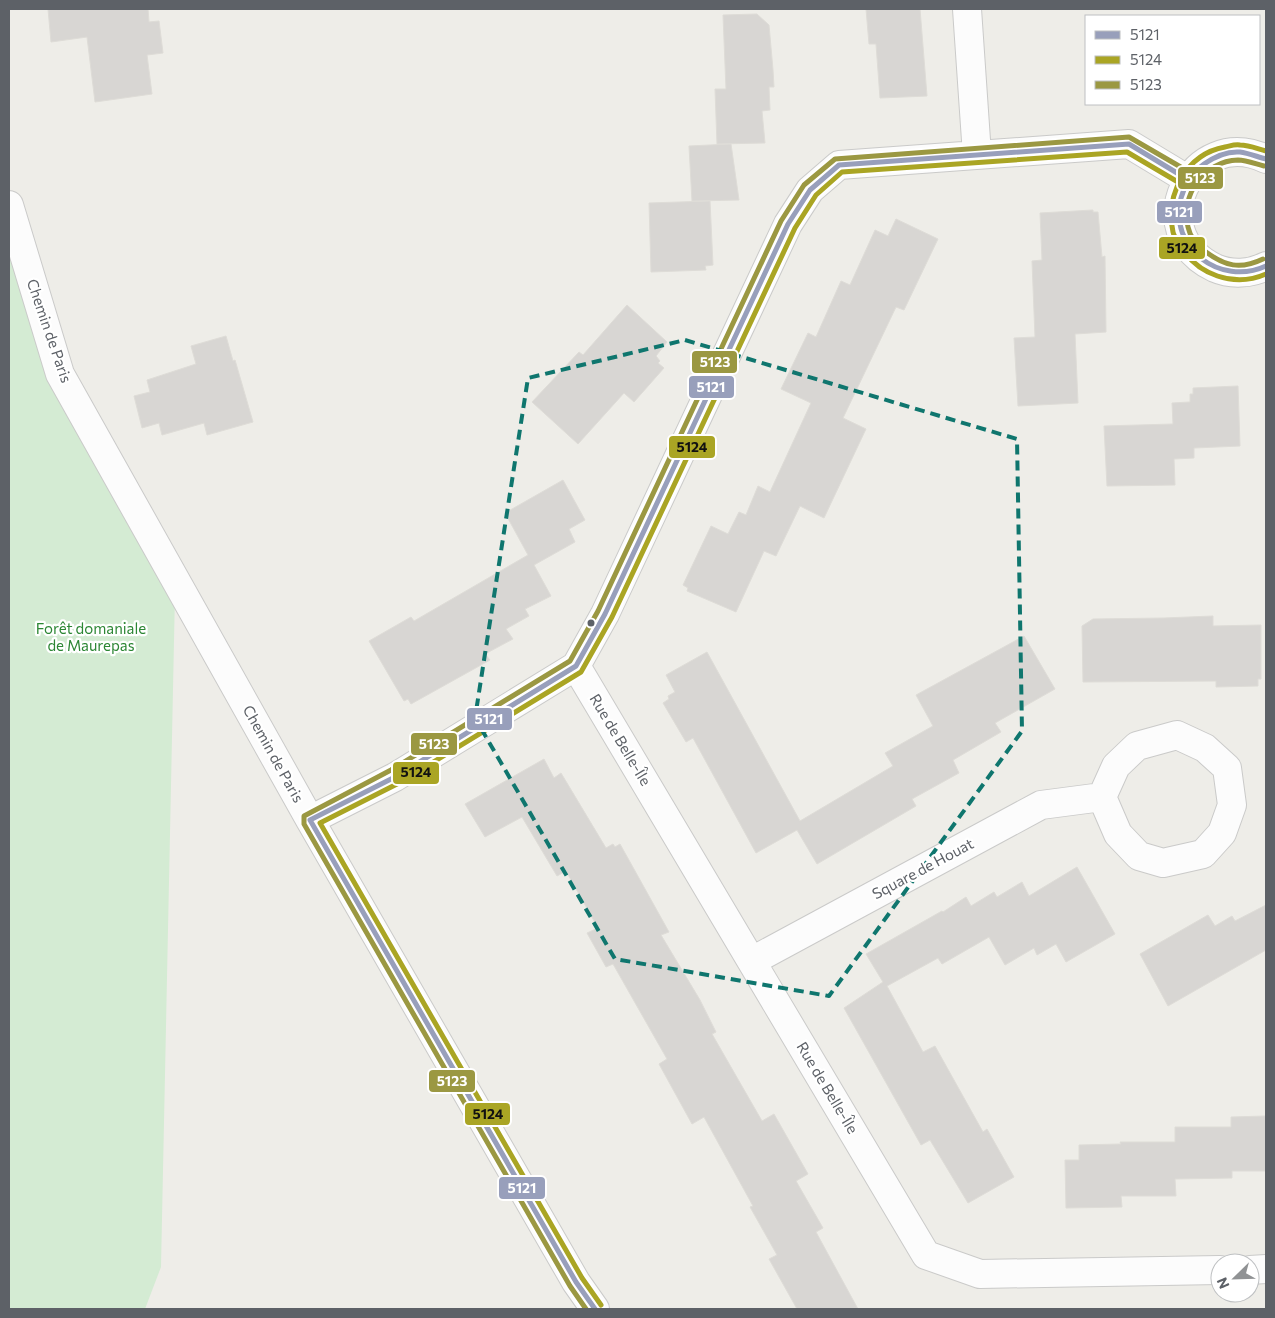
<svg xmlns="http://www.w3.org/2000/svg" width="1275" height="1318" font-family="Commissioner,sans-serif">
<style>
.green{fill:#d4ebd3}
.building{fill:#d8d6d3;stroke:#dedcd7}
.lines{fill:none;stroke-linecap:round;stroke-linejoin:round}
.minor-casing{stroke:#cacac9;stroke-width:30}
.minor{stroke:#fcfcfc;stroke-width:28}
.bus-1-casing{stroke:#fff;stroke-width:9}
.bus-2-casing{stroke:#fff;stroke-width:9}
.bus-3-casing{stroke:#fff;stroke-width:9}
.bus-1{stroke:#989fbb;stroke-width:5}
.bus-2{stroke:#aaa524;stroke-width:5}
.bus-3{stroke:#9b9842;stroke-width:5}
.marked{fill:none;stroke:#0f766e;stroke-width:4;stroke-dasharray:10 6;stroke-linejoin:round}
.bus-dot{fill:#5d6167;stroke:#fff;stroke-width:2}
.labels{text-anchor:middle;stroke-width:4.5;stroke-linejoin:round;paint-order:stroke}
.street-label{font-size:15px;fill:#5d6167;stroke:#fff}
.park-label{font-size:15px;fill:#2c8634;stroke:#fff}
.line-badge{stroke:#fff;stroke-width:2}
.badge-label{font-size:14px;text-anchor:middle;font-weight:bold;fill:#fff}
.pale-badge-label{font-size:14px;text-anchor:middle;font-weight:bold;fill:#111}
</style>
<rect width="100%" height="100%" fill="#eeede8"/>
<path class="green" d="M9 227 36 303 175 593 161 1267 145 1309H9Z"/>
<path class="building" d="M48 9H148L149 22 159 21 163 53 147 55 152 94 95 102 87 37 51 42Z
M866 9H920L927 96 880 98 876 44H869Z
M757 14 769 25 773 70 774 87H769L770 110 762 111 765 143 717 144 715 89H726L723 15Z
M731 144 739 200 692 201 689 146Z
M710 201 713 265 705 266 706 270 651 272 649 203Z
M1093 210V212H1098L1102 257 1105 256 1106 332 1075 334 1078 403 1018 406 1014 338 1035 337 1032 261 1042 260 1040 213Z
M896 219 938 239 904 310 896 307 843 418 866 429 824 518 800 506 776 556 764 551 736 612 687 591 688 588 683 585 711 526 728 534 739 512 746 515 758 486 770 492 811 403 781 389 808 333 816 337 841 281 850 285 875 230 888 236Z
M627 305 667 342 656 356 660 361 658 363 664 368 634 402 624 393 578 444 532 402 579 352 583 355Z
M226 336 233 361 235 360 253 422 207 435 204 423 162 435 159 423 142 428 134 396 150 392 147 380 196 364 191 346Z
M1238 386 1240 446 1194 448V458L1174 459 1175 485 1107 486 1104 426 1173 424 1172 403 1190 402V394H1193V388Z
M563 480 585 520 569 529 575 542 534 565 551 596 525 609 529 616 506 629 513 639 485 654 490 660 411 704 408 699 404 701 369 641 411 617 414 621 528 555 505 513Z
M1213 616V626L1261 625V679H1258V686L1216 687V681L1083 682 1082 626 1093 619 1164 618Z
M1024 636 1055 689 995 723 1001 732 953 760 959 773 912 799 916 806 817 864 797 830 756 853 693 738 686 742 663 703 669 699 668 696 675 692 666 675 707 652 800 821 893 766 885 753 933 726 916 695Z
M544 759 554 778 561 773 606 848 613 844 615 847 620 844 669 932 661 935 700 1000 716 1032 712 1034 762 1121 774 1114 808 1174 796 1181 823 1228 816 1232 858 1309H797L769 1259 777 1255 750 1207 753 1206 704 1117 692 1124 659 1064 667 1059 613 964 606 967 587 933 598 928 566 871 557 876 522 817 485 837 465 804Z
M1077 867 1115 934 1066 962 1056 944 1037 955 1034 948 1005 965 989 937 942 964 938 958 887 986 923 1052 935 1046 983 1132 987 1129 1014 1177 968 1203 930 1140 921 1145 844 1008 883 982 866 954 942 911 943 912 966 897 971 906 994 892 997 897 1022 882 1029 896Z
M1266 905V950L1168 1006 1140 954 1208 915 1215 926 1232 916 1235 921Z
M1266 1116V1171H1232V1178L1175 1179 1176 1196H1121L1122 1207 1066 1208 1065 1160H1079V1145L1121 1144 1120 1142H1175V1127H1231V1117Z"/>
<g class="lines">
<defs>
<path id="minor" d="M967 9 977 155
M1266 159C1191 124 1140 233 1215 268 1231 275 1251 274 1266 266
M9 205 60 374 310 820 576 1282 595 1309
M576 666 926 1255 980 1274 1220 1270
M1177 735 1205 748 1227 768 1232 805 1222 833 1203 854 1163 863 1139 856 1118 834 1102 797 1116 766 1137 746Z
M310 820 395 777 576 666 605 614 788 224 810 190 839 165 1129 144 1187 179
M752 961 1041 805 1102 797
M1250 1270 1266 1269"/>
</defs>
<use href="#minor" class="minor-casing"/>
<use href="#minor" class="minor"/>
<defs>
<path id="bus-1" d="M1266 159C1258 157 1248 153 1240 152 1227 151 1214 157 1204 164 1193 172 1185 184 1181 198 1168 248 1220 287 1266 266
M310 820 395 777 576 666 605 614 788 224 810 190 839 165 1129 144 1187 179
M310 820 576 1282 595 1309"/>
<path id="bus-2" d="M1266 151C1258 149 1249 145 1240 145 1235 144 1230 146 1225 147 1186 154 1165 195 1173 232 1174 237 1178 241 1180 245 1197 275 1234 288 1266 274
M601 1305 582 1278 320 823 399 783 581 672 612 617 795 228 816 195 842 172 1127 152 1183 185"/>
<path id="bus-3" d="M1263 259C1240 270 1225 266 1206 252 1198 246 1190 237 1188 227 1180 195 1204 161 1238 160 1246 160 1256 164 1264 166
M586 1309 570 1286 304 824V816L391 770 570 661 598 611 781 221 804 185 835 159 1129 137 1191 173"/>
</defs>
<use href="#bus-1" class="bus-1-casing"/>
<use href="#bus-2" class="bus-2-casing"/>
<use href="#bus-3" class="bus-3-casing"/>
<use href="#bus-1" class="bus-1"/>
<use href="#bus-2" class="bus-2"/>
<use href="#bus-3" class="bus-3"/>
</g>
<path class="marked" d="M685 340 1017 439 1022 731 829 996 615 959 475 718 528 378Z"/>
<circle class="bus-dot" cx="591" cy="623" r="4.5"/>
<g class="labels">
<g class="street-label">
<text transform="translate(49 331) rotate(71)" y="5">Chemin de Paris</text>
<text transform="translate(620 740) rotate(59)" y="5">Rue de Belle-Île</text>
<text transform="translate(273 754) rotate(61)" y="5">Chemin de Paris</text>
<text transform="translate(923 869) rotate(-28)" y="5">Square de Houat</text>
<text transform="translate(827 1088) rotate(59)" y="5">Rue de Belle-Île</text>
</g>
<g class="park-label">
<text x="91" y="634">Forêt domaniale<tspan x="91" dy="17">de Maurepas</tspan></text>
</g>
</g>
<g class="line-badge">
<rect x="1177" y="166" width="47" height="24" rx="5" fill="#9b9842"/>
<rect x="1156" y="200" width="47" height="24" rx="5" fill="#989fbb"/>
<rect x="1158" y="236" width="48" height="24" rx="5" fill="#aaa524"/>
<rect x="691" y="350" width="47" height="24" rx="5" fill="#9b9842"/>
<rect x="688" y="375" width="47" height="24" rx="5" fill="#989fbb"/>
<rect x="668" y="435" width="48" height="24" rx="5" fill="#aaa524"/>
<rect x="466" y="707" width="47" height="24" rx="5" fill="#989fbb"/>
<rect x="410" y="732" width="48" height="24" rx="5" fill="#9b9842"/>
<rect x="392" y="761" width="48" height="24" rx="5" fill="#aaa524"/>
<rect x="428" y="1069" width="48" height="24" rx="5" fill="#9b9842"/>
<rect x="464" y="1102" width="47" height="24" rx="5" fill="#aaa524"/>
<rect x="498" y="1176" width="48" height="24" rx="5" fill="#989fbb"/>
</g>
<g class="badge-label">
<text x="1200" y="183">5123</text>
<text x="1179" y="217">5121</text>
<text x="715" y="367">5123</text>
<text x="711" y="392">5121</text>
<text x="489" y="724">5121</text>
<text x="434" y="749">5123</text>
<text x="452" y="1086">5123</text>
<text x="522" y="1193">5121</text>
</g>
<g class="pale-badge-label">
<text x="1182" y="253">5124</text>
<text x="692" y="452">5124</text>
<text x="416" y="777">5124</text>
<text x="488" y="1119">5124</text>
</g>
<rect width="1275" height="1318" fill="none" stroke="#5d6167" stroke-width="20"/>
<rect x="1085" y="15" width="175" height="90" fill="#ffffff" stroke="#bec0c2"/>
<rect x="1095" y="31" width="25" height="8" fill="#989fbb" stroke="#bec0c2"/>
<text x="1130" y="40" font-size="15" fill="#5d6167">5121</text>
<rect x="1095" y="56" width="25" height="8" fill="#aaa524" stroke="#bec0c2"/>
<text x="1130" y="65" font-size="15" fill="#5d6167">5124</text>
<rect x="1095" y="81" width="25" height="8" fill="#9b9842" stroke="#bec0c2"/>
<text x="1130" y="90" font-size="15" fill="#5d6167">5123</text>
<g transform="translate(1235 1278) rotate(247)"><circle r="24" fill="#ffffff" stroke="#bec0c2"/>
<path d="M0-4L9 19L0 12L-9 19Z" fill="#909294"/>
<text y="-8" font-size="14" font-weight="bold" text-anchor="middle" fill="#5d6167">N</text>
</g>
</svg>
